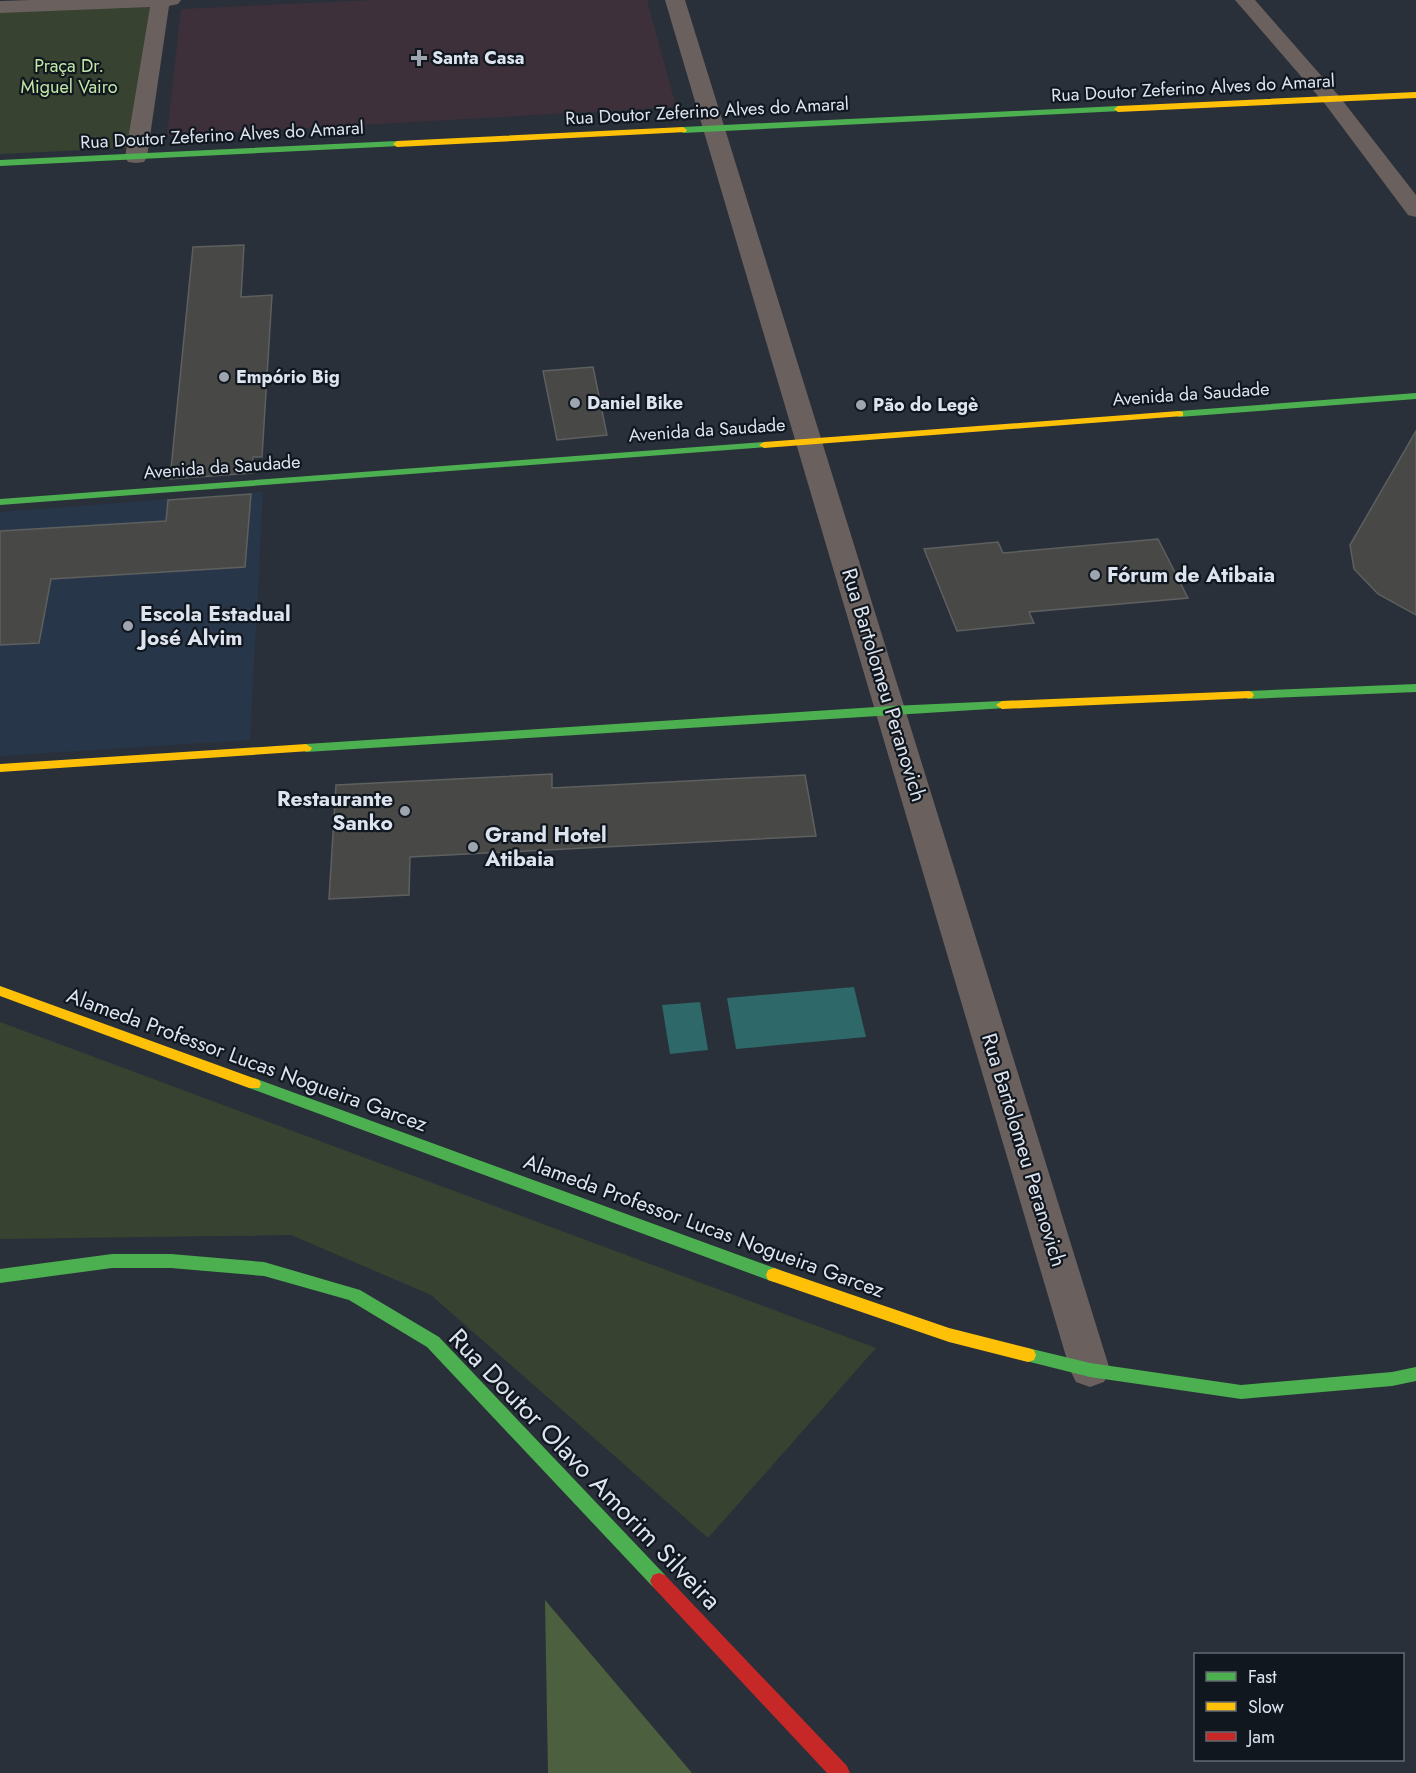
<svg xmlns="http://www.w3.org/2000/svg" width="1416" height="1773" font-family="Jost,sans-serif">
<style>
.built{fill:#28364a}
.medical{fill:#3e303a}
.green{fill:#374230}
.forest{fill:#4c5f3f}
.water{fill:#2e6869}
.building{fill:#484847;stroke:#5e5f5f;stroke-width:1.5}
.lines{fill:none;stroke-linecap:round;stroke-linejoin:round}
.street{fill:#6a605d;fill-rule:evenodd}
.fast{fill:#4caf50;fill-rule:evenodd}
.slow{fill:#ffc107;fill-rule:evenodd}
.jam{fill:#c62828;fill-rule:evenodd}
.poi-dot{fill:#9ea5af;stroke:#11171e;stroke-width:2}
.labels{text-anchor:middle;stroke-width:4.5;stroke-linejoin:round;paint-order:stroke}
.far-poi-label{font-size:18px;font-weight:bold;fill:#dde4ef;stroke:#11171e;text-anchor:start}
.far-park-label{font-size:18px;fill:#c2e7a6;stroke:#11171e}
.far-street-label{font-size:18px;fill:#dde4ef;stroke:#11171e}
.poi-label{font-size:21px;font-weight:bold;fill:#dde4ef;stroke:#11171e;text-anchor:start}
.street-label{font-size:21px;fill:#dde4ef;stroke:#11171e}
.near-street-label{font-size:26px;fill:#dde4ef;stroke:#11171e}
</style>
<rect width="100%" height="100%" fill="#293039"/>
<path class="built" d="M263 492 250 740 0 756V512Z"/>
<path class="medical" d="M373 0H647L676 107 167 136 181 9Z"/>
<path class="green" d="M151 4 127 148 0 154V10Z
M0 1022 876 1348 708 1538 431 1295 291 1235 0 1239Z"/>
<path class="forest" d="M545 1600 692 1773H548Z"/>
<path class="water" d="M854 987 866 1037 736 1049 727 998Z
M700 1002 708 1050 670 1054 662 1005Z"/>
<path class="building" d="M244 245 241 297 272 295 262 457H253L252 473 170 479 193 247Z
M593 367 607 435 557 440 543 371Z
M1416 431V615L1378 594 1354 569 1350 545Z
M251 494 245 567 51 579 39 643 0 645V531L166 521 168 500Z
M1158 539 1188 598 1029 612 1034 623 957 631 924 549 998 542 1003 553Z
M552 774V788L805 775 816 836 410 857 409 895 329 899 336 785Z"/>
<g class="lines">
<path class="street" d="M31 0H181L178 4 169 6 147 157 144 162 136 163 128 162 125 157 150 7 0 13V1Z
M665 0H685L1110 1370 1104 1382 1090 1387 1076 1382 1070 1370Z
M1235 0H1255L1339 96 1416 195V217L1408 215 1325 104Z"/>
<path class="fast" d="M1118 106 1122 109 1121 111 683 133 679 130 683 127Z
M397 141 400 142V146L0 166V160Z
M1416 393V399L1179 417 1174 414 1179 411Z
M764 442 768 443V447L0 505V499Z
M1416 684V692L1248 699 1242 695 1248 691Z
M1002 701 1008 705 1006 708 306 752 300 748 306 744 891 706Z
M254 1078 780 1270 782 1275 780 1280 774 1282 768 1280 249 1088 247 1084 249 1080Z
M112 1254H171L264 1262 360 1290 439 1337 665 1575 668 1581 665 1587 659 1589 653 1587 427 1347 349 1300 264 1276 171 1268H112L0 1283V1269Z
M1028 1348 1090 1363 1241 1385 1392 1372 1416 1367V1381L1392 1386 1241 1399 1090 1377 1022 1360 1020 1355 1022 1350Z"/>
<path class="slow" d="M1416 92V98L1118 112 1114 109 1118 106Z
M683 127 687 130 686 132 397 147 393 144 397 141Z
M1179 411 1183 412V416L764 448 759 445 764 442Z
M1248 691 1252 692 1254 695 1252 698 1002 709 996 705 1002 701Z
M306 744 312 748 310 751 0 772V764Z
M0 986 259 1080 261 1084 259 1088H249L0 996Z
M774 1268 949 1328 1028 1348 1034 1350 1036 1355 1034 1360 1028 1362 949 1342 768 1280 766 1275 768 1270Z"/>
<path class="jam" d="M659 1573 665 1575 847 1766 850 1773H827L653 1587 650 1581 653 1575Z"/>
</g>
<g class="poi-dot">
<path d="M416 49h6v6h6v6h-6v6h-6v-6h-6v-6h6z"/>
<circle cx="224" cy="377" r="6"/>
<circle cx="575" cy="403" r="6"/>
<circle cx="861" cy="405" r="6"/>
<circle cx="1095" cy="575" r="6"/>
<circle cx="128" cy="626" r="6"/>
<circle cx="405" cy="811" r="6"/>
<circle cx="473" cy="847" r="6"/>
</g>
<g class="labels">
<g class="far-poi-label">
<text x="432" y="64">Santa Casa</text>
<text x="236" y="383">Empório Big</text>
<text x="587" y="409">Daniel Bike</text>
<text x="873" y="411">Pão do Legè</text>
</g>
<g class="far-park-label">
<text x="69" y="72">Praça Dr.<tspan x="69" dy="21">Miguel Vairo</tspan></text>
</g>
<g class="far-street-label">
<text transform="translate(1193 88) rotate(-3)" y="6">Rua Doutor Zeferino Alves do Amaral</text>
<text transform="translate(707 111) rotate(-3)" y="6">Rua Doutor Zeferino Alves do Amaral</text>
<text transform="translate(222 135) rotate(-3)" y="6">Rua Doutor Zeferino Alves do Amaral</text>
<text transform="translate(1191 394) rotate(-4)" y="6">Avenida da Saudade</text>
<text transform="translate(707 430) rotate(-4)" y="6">Avenida da Saudade</text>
<text transform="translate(222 467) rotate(-4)" y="6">Avenida da Saudade</text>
</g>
<g class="poi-label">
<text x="1107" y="582">Fórum de Atibaia</text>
<text x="140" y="621">Escola Estadual<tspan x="140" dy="24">José Alvim</tspan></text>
<text x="393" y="806" text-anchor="end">Restaurante<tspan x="393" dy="24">Sanko</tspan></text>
<text x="485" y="842">Grand Hotel<tspan x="485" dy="24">Atibaia</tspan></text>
</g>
<g class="street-label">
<text transform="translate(884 685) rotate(73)" y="7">Rua Bartolomeu Peranovich</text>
<text transform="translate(247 1060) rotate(20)" y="7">Alameda Professor Lucas Nogueira Garcez</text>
<text transform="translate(1024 1150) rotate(73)" y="7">Rua Bartolomeu Peranovich</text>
<text transform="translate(704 1226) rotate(20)" y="7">Alameda Professor Lucas Nogueira Garcez</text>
</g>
<g class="near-street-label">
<text transform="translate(585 1469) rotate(46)" y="9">Rua Doutor Olavo Amorim Silveira</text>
</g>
</g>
<rect x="1194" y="1653" width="210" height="108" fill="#11171e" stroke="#636972" stroke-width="1.5"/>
<rect x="1206" y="1672" width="30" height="9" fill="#4caf50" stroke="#636972" stroke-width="1.5"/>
<text x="1248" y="1683" font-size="18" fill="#dde4ef">Fast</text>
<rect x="1206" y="1702" width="30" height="9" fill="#ffc107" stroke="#636972" stroke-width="1.5"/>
<text x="1248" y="1713" font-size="18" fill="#dde4ef">Slow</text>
<rect x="1206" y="1732" width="30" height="9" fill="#c62828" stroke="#636972" stroke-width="1.5"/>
<text x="1248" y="1743" font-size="18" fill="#dde4ef">Jam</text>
</svg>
